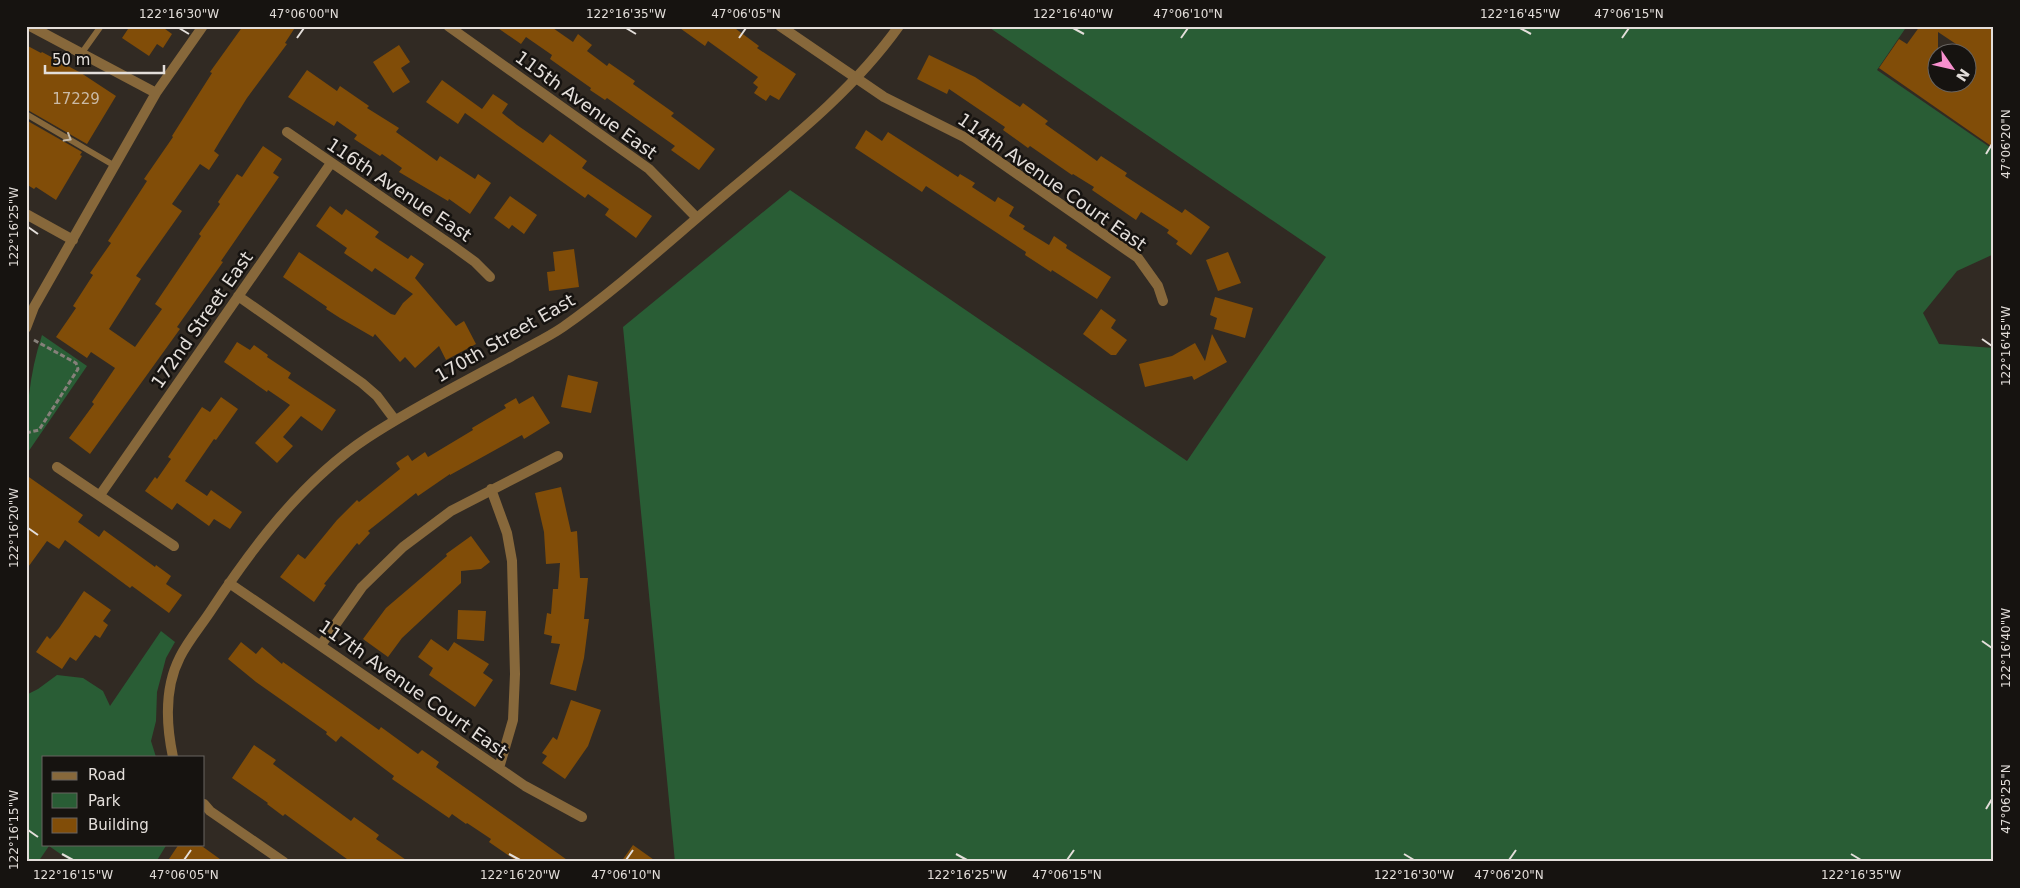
<svg xmlns="http://www.w3.org/2000/svg" width="2020" height="888" font-family="'DejaVu Sans',sans-serif">
<style>
.green{fill:#295d35}
.building{fill:#814d08;fill-rule:evenodd}
.lines{fill:none;stroke-linecap:round;stroke-linejoin:round}
.path{stroke:#86807a;stroke-width:3;stroke-dasharray:5 2.5;stroke-linecap:butt}
.lane{stroke:#87683b;stroke-width:6}
.street{stroke:#87683b;stroke-width:10}
.oneway{stroke:#c7bbaa}
.ticks{fill:none;stroke:#e3deda;stroke-width:2}
.labels{text-anchor:middle;stroke-width:5;stroke-linejoin:round;paint-order:stroke}
.number-label{font-size:15px;fill:#cabaa6}
.street-label{font-size:18px;fill:#e3deda;stroke:#161310}
.neatline{fill:none;stroke:#e3deda;stroke-width:2}
.ticks-label{font-size:12px;text-anchor:middle;fill:#e3deda}
</style>
<rect width="100%" height="100%" fill="#312a23"/>
<path class="green" d="M987 26H1907L1877 70 1994 150V254L1957 271 1923 313 1939 344 1994 348V862H675L623 327 790 190 1187 461 1326 257Z
M42 335 87 366 26 455C26 414 29 374 42 335Z
M161 631 175 642 166 658 157 692 156 721 151 741 156 757H44V844H167L156 862H72L49 846 38 862H26V695L38 689 57 675 83 678 103 691 110 706Z"/>
<path class="building" d="M130 26H161L172 34 163 48 157 44 149 56 122 38Z
M243 26H296L285 43 287 44 247 98 220 141 214 151 219 155 209 170 200 164 172 204 182 211 136 276 141 279 109 329 135 347 162 309 155 304 201 236 199 234 220 204 218 202 237 174 242 177 263 146 282 159 273 173 279 177 221 261 223 262 177 327 180 329 90 454 69 438 94 404 92 402 115 368 91 352 87 358 56 337 76 308 73 306 93 275 90 273 111 243 108 241 147 181 144 179 173 137 172 136 212 73 210 72Z
M495 26H550L573 42 578 34 592 45 587 51 607 66 609 63 635 81 633 84 674 113 671 116 715 149 699 170 671 150 675 146 607 98 605 100 590 90 591 88 550 59 552 55 526 37 521 44Z
M677 26H732L759 46 757 48 796 74 779 100 770 95 766 101 754 93 758 87 753 83 758 77 708 41 705 46Z
M1920 26H1994V148L1879 68 1899 39 1907 44ZM1938 32 1968 52V82H1938Z
M26 45 41 53 42 52 81 73 116 96 87 144 26 109Z
M399 45 410 62 401 68 410 82 393 93 373 62Z
M929 55 975 77 1020 107 1023 103 1048 121 1045 124 1097 161 1101 156 1127 173 1125 176 1182 213 1185 209 1210 227 1191 255 1176 244 1178 241 1167 233 1169 230 1141 212 1136 220 1092 190 1094 187 1073 174 1072 175 1030 146 1028 148 1003 130 1005 127 949 89 947 94 917 79Z
M307 70 337 91 340 86 369 106 367 108 399 128 396 132 437 161 440 156 475 179 478 174 491 183 470 214 449 199 448 201 399 172 402 168 382 154 380 156 354 139 357 135 337 121 334 126 288 97Z
M442 80 482 109 493 94 508 104 502 113 517 125 543 143 550 134 587 161 582 168 652 216 636 238 605 215 609 209 588 194 585 198 465 113 458 124 426 102Z
M26 120 82 152 80 155 82 156 56 200 36 187 34 189 26 184Z
M866 130 882 141 888 132 958 177 960 174 975 183 972 187 995 202 998 197 1014 207 1009 216 1025 226 1023 229 1049 245 1054 236 1067 245 1066 248 1111 277 1097 299 1052 270 1051 272 1025 255 1026 252 926 186 922 192 855 148Z
M510 196 537 215 524 234 512 225 509 229 494 218Z
M330 206 342 215 346 209 379 232 375 237 408 259 411 255 424 264 415 278 456 326 464 321 476 344 446 360 439 346 415 368 405 357 400 362 375 334 373 337 340 318 326 309 327 307 283 277 299 252 391 314 395 315 403 303 413 294 375 268 372 272 344 253 347 248 316 226Z
M574 249 579 287 549 291 547 272 555 271 553 252Z
M1228 252 1241 283 1218 291 1206 260Z
M1215 297 1253 308 1245 338 1214 329 1217 318 1210 315Z
M1101 309 1116 320 1111 328 1127 340 1116 355H1111L1083 334Z
M1212 334 1227 362 1194 380 1192 376 1145 387 1139 364 1172 356 1195 343 1205 361Z
M237 342 250 350 254 345 268 355 267 357 291 373 288 378 336 410 322 431 301 416 283 437 293 446 277 463 255 443 290 405 268 390 267 392 224 362Z
M568 375 598 382 591 413 561 407Z
M533 396 550 423 524 439 522 435 450 475V474L418 496 416 493 368 531 370 533 359 545 357 543 324 584 326 585 314 602 280 577 298 554 305 559 337 520 357 500 359 502 400 469 396 463 408 455 412 461 425 452 428 457 473 430 472 428 506 408 504 405 516 398 519 404Z
M221 397 238 409 216 440 214 439 185 481 207 496 211 490 242 512 230 529 214 519 209 526 177 503 172 510 145 491 155 477 157 479 171 459 168 457 202 407 210 412Z
M26 475 83 515 78 522 99 537 104 530 155 567 156 565 171 576 166 584 182 595 169 613 132 586 130 588 65 540 59 549 47 541 26 570Z
M561 487 571 532 577 531 580 578H588L584 619H589L584 658 576 691 550 684 560 644 551 643 552 636 544 634 547 613 551 614 553 589H558L560 563 546 564 544 532 535 493Z
M471 536 490 562 481 569 461 571V583L402 638 388 657 363 639 386 608 447 556 446 554Z
M84 591 111 610 103 621 108 625 100 638 95 635 76 661 70 657 62 669 36 652 47 636 50 639 59 628Z
M458 610 486 611 484 641 457 639Z
M431 639 448 651 454 642 489 664 483 673 493 680 475 707 429 675 433 668 418 657Z
M241 642 256 654 262 647 282 664 283 662 379 730 381 727 418 754 422 750 439 762 436 767 570 862H518L489 842 491 839 467 823 466 824 452 814 449 818 392 779 394 776 341 736 336 742 326 734 327 732 256 682 228 659Z
M571 700 601 710 588 746 565 779 542 763 547 756 542 753 553 737 557 740Z
M254 745 276 760 273 764 351 821 354 817 379 835 376 839 409 862H351L285 814 283 816 267 804 268 803 232 778Z
M179 844H199L224 862H167Z
M633 845 657 862H621Z"/>
<g class="lines">
<path class="path" d="M26 433 39 430 78 369 76 363 32 339"/>
<path class="lane" d="M81 54 101 26
M26 114 115 166"/>
<path class="street" d="M30 26 156 93
M448 26 649 169 697 218
M780 26 884 97 964 137 1138 258 1158 286 1163 301
M287 132 453 246 475 262 490 277
M26 214 73 240
M238 296 362 383 377 396 395 420
M26 328 34 307 156 93 203 26
M57 467 174 546
M491 489 507 533 512 561 515 674 513 720 499 768
M100 495 331 163
M229 583 525 786 582 817
M321 645 362 587 403 547 451 511 558 456
M173 757C166 724 164 688 180 657 188 641 200 627 210 612 252 548 302 481 367 438 414 407 463 383 512 356 529 346 547 338 563 327 618 288 666 244 717 201 781 147 850 95 899 26
M204 804 210 811 284 862"/>
</g>
<defs><path id="oneway-chevron" d="M-2-3.5L2.5 0L-2 3.5" fill="none" stroke-width="1.6" stroke-linecap="round" stroke-linejoin="round" transform="scale(1.25)"/></defs>
<use class="oneway" href="#oneway-chevron" transform="translate(68 138) rotate(30)"/>
<path class="ticks" d="M179 28 189 34M626 28 636 34M1073 28 1084 34M1520 28 1531 34M297 38 304 28M739 38 746 28M1181 38 1188 28M1622 38 1629 28M1986 154 1992 144M28 227 38 234M1982 339 1992 346M28 528 38 535M1982 641 1992 648M1986 809 1992 799M28 830 38 837M62 854 73 860M509 854 520 860M956 854 967 860M1404 854 1414 860M1851 854 1861 860M184 860 191 850M626 860 633 850M1067 860 1074 850M1509 860 1516 850"/>
<g class="labels">
<g class="number-label">
<text x="76" y="104">17229</text>
</g>
<g class="street-label">
<text transform="translate(586 105) rotate(36)" y="6">115th Avenue East</text>
<text transform="translate(1052 182) rotate(35)" y="6">114th Avenue Court East</text>
<text transform="translate(399 190) rotate(34)" y="6">116th Avenue East</text>
<text transform="translate(202 320) rotate(-55)" y="6">172nd Street East</text>
<text transform="translate(505 338) rotate(-30)" y="6">170th Street East</text>
<text transform="translate(413 689) rotate(35)" y="6">117th Avenue Court East</text>
</g>
</g>
<rect width="2020" height="888" fill="none" stroke="#161310" stroke-width="55"/>
<rect x="42" y="756" width="162" height="90" fill="#161310" stroke="#686461"/>
<rect x="52" y="772" width="25" height="8" fill="#87683b" stroke="#686461"/>
<text x="88" y="780" font-size="15" fill="#e3deda">Road</text>
<rect x="52" y="793" width="25" height="15" fill="#295d35" stroke="#686461"/>
<text x="88" y="806" font-size="15" fill="#e3deda">Park</text>
<rect x="52" y="818" width="25" height="15" fill="#814d08" stroke="#686461"/>
<text x="88" y="830" font-size="15" fill="#e3deda">Building</text>
<g transform="translate(1952 68) rotate(124)"><circle r="24" fill="#161310" stroke="#686461"/>
<path d="M0-4L9 19L0 12L-9 19Z" fill="#f790ce"/>
<text y="-8" font-size="14" font-weight="bold" text-anchor="middle" fill="#e3deda">N</text>
</g>
<path d="M45 65v8h119v-8" fill="none" stroke="#e3deda" stroke-width="2.5"/>
<text x="52" y="65" font-size="15" fill="#e3deda" stroke="#161310" stroke-width="4" paint-order="stroke">50 m</text>
<rect x="28" y="28" width="1964" height="832" class="neatline"/>
<g class="ticks-label">
<text x="179" y="18">122°16'30"W</text>
<text x="304" y="18">47°06'00"N</text>
<text x="626" y="18">122°16'35"W</text>
<text x="746" y="18">47°06'05"N</text>
<text x="1073" y="18">122°16'40"W</text>
<text x="1188" y="18">47°06'10"N</text>
<text x="1520" y="18">122°16'45"W</text>
<text x="1629" y="18">47°06'15"N</text>
<text transform="translate(2006 144) rotate(-90)" y="4">47°06'20"N</text>
<text transform="translate(14 227) rotate(-90)" y="4">122°16'25"W</text>
<text transform="translate(2006 346) rotate(-90)" y="4">122°16'45"W</text>
<text transform="translate(14 528) rotate(-90)" y="4">122°16'20"W</text>
<text transform="translate(2006 648) rotate(-90)" y="4">122°16'40"W</text>
<text transform="translate(2006 799) rotate(-90)" y="4">47°06'25"N</text>
<text transform="translate(14 830) rotate(-90)" y="4">122°16'15"W</text>
<text x="73" y="879">122°16'15"W</text>
<text x="184" y="879">47°06'05"N</text>
<text x="520" y="879">122°16'20"W</text>
<text x="626" y="879">47°06'10"N</text>
<text x="967" y="879">122°16'25"W</text>
<text x="1067" y="879">47°06'15"N</text>
<text x="1414" y="879">122°16'30"W</text>
<text x="1509" y="879">47°06'20"N</text>
<text x="1861" y="879">122°16'35"W</text>
</g>
</svg>
